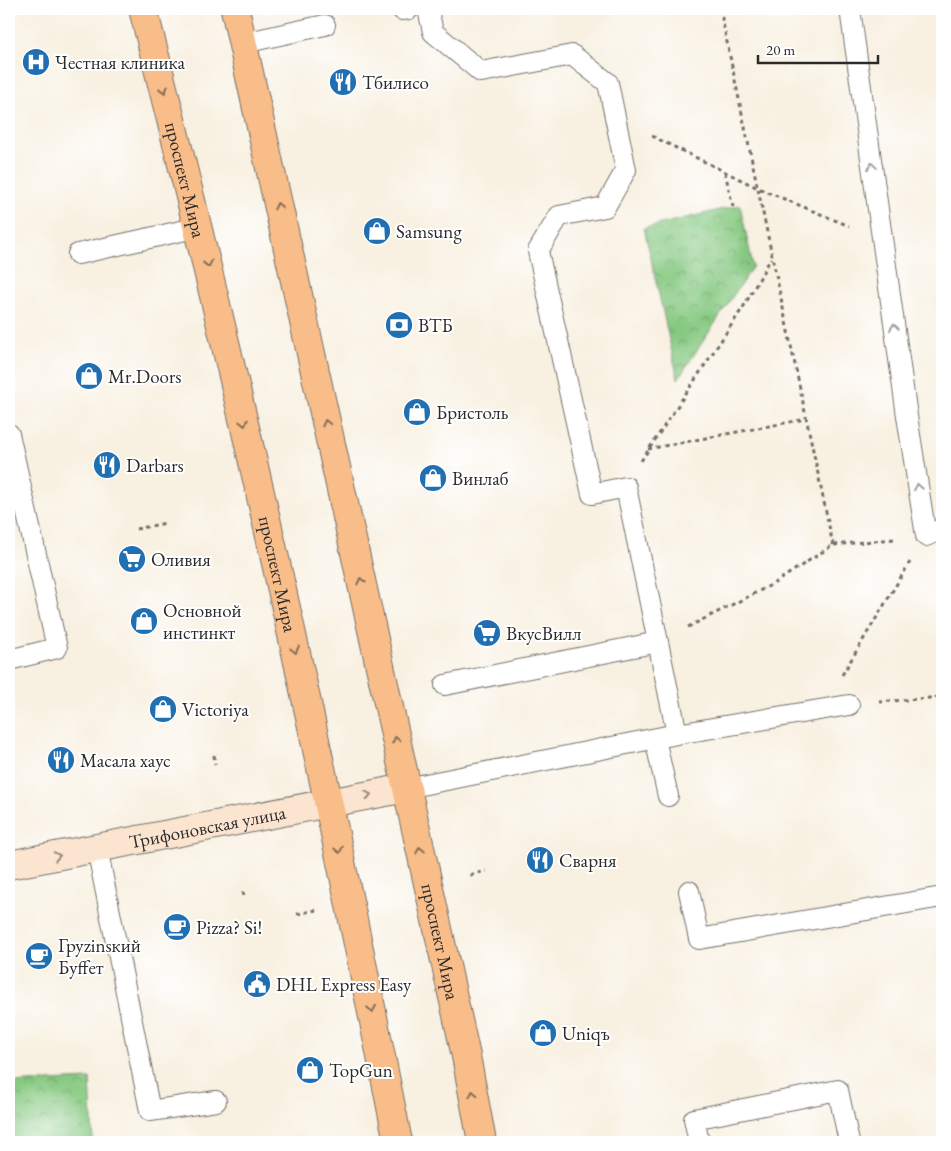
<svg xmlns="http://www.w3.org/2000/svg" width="951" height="1151" font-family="'EB Garamond',serif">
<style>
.park{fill:url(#park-crowns);stroke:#587a56}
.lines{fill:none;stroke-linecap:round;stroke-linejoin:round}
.lane-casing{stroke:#73706a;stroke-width:22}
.secondary-casing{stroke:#73706a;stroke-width:30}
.primary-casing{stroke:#73706a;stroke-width:30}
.path{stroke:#73706a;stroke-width:3;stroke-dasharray:4 4;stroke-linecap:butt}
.lane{stroke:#fff;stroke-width:20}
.secondary{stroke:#fce5d0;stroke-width:28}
.primary{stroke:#f8bd89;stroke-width:28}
.oneway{stroke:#876d55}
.oneway2{stroke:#a0a0a0}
.oneway3{stroke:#94887e}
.labels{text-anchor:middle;stroke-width:4;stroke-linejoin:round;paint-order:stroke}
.poi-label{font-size:19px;fill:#2b2b2b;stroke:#fff;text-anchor:start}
.street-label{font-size:19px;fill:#2b2b2b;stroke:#fff}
</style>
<defs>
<pattern id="park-crowns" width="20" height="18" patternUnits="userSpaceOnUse" patternTransform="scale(1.25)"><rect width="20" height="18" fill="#86c981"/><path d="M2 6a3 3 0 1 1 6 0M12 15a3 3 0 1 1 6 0" fill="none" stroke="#6ea36a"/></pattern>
</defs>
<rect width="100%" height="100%" fill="#fff"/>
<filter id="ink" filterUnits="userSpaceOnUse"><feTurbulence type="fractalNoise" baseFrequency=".02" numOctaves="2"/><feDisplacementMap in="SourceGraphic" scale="10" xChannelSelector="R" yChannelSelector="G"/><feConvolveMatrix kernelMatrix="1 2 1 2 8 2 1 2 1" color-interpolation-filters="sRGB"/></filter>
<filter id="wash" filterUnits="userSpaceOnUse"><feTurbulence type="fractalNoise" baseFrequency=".0096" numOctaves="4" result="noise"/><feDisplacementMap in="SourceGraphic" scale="20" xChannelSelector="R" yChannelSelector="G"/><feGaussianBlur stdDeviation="1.12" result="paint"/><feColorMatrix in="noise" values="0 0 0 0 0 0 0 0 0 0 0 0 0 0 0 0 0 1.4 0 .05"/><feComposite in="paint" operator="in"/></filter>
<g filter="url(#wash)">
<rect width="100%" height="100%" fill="#f8f0e0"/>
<path class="park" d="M740 205 753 266 678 379 644 228Z
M90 1079 93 1142H9V1083Z"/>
</g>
<g filter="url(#ink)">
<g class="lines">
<defs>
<path id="lane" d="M428 9 433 32 481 72 572 55 608 83 626 170 605 207 559 216 538 251 592 494 626 487 677 734
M850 9 907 416 926 536 942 529
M402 10 409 9
M243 43 325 25
M78 254 199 227
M9 434 57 648 9 660
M445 685 658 642
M655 739 668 796
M406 788 677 734 849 705
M97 848 150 1111 216 1101
M689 891 699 939 942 897
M699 1142 694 1119 838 1090 849 1142"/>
<g id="secondary">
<path id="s1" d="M9 865 406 788"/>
</g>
<g id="primary">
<path id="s2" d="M143 9C239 384 323 762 398 1142"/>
<path id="s3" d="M235 9 466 1056 482 1142"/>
</g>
</defs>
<use href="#lane" class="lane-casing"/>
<use href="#secondary" class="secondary-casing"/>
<use href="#primary" class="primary-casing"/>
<path class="path" d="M720 9 833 545
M652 136 758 188 849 226
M725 172 733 207
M648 449 806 419
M641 461 744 306 771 258
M136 529 166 523
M688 627 773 584 833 545 894 539
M842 675 910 562
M879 702 942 697
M214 755 215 765
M470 875 486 871
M243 892 245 900
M297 914 316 910"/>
<use href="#lane" class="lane"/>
<use href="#secondary" class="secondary"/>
<use href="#primary" class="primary"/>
</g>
<defs><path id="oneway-chevron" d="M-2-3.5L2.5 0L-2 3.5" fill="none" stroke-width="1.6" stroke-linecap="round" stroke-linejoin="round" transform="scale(1.25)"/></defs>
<g class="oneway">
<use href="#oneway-chevron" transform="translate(164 90) rotate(76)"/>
<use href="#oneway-chevron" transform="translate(278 206) rotate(-102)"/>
<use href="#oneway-chevron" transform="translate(208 264) rotate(76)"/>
<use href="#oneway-chevron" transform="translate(244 423) rotate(77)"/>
<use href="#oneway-chevron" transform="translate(326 423) rotate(-103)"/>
<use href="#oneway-chevron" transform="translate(361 581) rotate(-103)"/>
<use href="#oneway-chevron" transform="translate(295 650) rotate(77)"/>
<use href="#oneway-chevron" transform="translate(396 740) rotate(-103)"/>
<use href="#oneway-chevron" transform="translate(339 850) rotate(78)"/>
<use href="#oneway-chevron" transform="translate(420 850) rotate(-102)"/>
<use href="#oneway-chevron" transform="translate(372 1009) rotate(79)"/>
<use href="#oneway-chevron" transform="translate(473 1094) rotate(-101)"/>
</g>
<g class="oneway2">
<use href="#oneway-chevron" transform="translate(872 166) rotate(-98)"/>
<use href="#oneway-chevron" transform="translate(894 327) rotate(-98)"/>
<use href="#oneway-chevron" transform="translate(918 487) rotate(-99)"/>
</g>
<g class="oneway3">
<use href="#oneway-chevron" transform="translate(368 795) rotate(-11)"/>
<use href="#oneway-chevron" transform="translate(57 856) rotate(-11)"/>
</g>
</g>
<defs>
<symbol id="hospital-disc" viewBox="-11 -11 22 22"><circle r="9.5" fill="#1f6fb2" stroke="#fff"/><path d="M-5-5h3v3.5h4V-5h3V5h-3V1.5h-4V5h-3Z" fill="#fff"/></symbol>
<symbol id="restaurant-disc" viewBox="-11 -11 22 22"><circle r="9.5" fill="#1f6fb2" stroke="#fff"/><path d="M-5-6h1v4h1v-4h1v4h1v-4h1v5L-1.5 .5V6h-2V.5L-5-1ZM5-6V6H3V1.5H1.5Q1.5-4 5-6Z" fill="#fff"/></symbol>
<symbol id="shop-disc" viewBox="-11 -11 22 22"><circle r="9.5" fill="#1f6fb2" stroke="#fff"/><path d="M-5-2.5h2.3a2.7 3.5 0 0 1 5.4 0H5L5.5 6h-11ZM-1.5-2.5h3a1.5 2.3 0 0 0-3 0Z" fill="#fff"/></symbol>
<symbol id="bank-disc" viewBox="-11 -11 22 22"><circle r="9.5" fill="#1f6fb2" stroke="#fff"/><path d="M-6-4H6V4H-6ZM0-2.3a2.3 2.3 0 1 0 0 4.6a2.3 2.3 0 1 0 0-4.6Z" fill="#fff"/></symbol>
<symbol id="supermarket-disc" viewBox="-11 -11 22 22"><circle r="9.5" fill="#1f6fb2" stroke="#fff"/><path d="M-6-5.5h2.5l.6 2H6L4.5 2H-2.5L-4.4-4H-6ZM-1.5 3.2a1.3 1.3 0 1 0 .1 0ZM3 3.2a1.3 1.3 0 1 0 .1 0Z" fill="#fff"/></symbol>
<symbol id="cafe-disc" viewBox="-11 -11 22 22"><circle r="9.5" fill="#1f6fb2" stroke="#fff"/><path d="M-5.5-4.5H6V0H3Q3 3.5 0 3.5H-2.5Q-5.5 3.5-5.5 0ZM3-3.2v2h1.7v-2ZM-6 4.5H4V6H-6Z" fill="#fff"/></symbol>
<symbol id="civic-disc" viewBox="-11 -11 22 22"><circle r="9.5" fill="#1f6fb2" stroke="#fff"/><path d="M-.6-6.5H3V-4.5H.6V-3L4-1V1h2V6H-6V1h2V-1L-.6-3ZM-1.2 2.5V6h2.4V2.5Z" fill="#fff"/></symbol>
</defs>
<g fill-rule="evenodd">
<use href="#hospital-disc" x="20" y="46" width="32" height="32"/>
<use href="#restaurant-disc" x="327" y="66" width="32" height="32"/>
<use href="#shop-disc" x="361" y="215" width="32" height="32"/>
<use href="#bank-disc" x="383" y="309" width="32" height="32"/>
<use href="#shop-disc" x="73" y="360" width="32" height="32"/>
<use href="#shop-disc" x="401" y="396" width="32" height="32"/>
<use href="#restaurant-disc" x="91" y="449" width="32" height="32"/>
<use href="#shop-disc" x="417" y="462" width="32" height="32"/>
<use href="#supermarket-disc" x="116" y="543" width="32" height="32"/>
<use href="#shop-disc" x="128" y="605" width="32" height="32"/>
<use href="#supermarket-disc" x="471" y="617" width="32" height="32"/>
<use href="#shop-disc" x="147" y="693" width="32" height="32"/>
<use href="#restaurant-disc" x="45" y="744" width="32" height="32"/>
<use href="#restaurant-disc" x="524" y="844" width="32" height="32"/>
<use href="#cafe-disc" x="161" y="911" width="32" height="32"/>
<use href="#cafe-disc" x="23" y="940" width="32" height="32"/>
<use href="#civic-disc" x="241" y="968" width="32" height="32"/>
<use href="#shop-disc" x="527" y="1017" width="32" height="32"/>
<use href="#shop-disc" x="294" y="1054" width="32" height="32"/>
</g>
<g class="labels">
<g class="poi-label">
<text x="55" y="69">Честная клиника</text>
<text x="362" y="89">Тбилисо</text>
<text x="396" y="238">Samsung</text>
<text x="418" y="332">ВТБ</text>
<text x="108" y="383">Mr.Doors</text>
<text x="436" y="419">Бристоль</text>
<text x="126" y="472">Darbars</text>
<text x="452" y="485">Винлаб</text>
<text x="151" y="566">Оливия</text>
<text x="163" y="617">Основной<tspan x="163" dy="22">инстинкт</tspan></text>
<text x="506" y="640">ВкусВилл</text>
<text x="182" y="716">Victoriya</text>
<text x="80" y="767">Масала хаус</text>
<text x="559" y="867">Сварня</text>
<text x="196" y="934">Pizza? Si!</text>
<text x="58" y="952">Груzinsкий<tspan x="58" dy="22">Буffет</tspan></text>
<text x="276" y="991">DHL Express Easy</text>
<text x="562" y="1040">Uniqъ</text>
<text x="329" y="1077">TopGun</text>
</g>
<g class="street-label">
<text dy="7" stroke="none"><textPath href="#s2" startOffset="176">проспект Мира</textPath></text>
<text dy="7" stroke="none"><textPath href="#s2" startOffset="581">проспект Мира</textPath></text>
<text dy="7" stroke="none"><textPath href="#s1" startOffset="202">Трифоновская улица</textPath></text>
<text dy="7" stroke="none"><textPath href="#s3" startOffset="955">проспект Мира</textPath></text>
</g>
</g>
<rect width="951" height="1151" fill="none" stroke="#fff" stroke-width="30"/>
<path d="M758 55v8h120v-8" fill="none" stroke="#2b2b2b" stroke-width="2.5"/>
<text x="766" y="55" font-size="15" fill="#2b2b2b" stroke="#ffffff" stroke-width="4" paint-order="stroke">20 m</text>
</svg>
